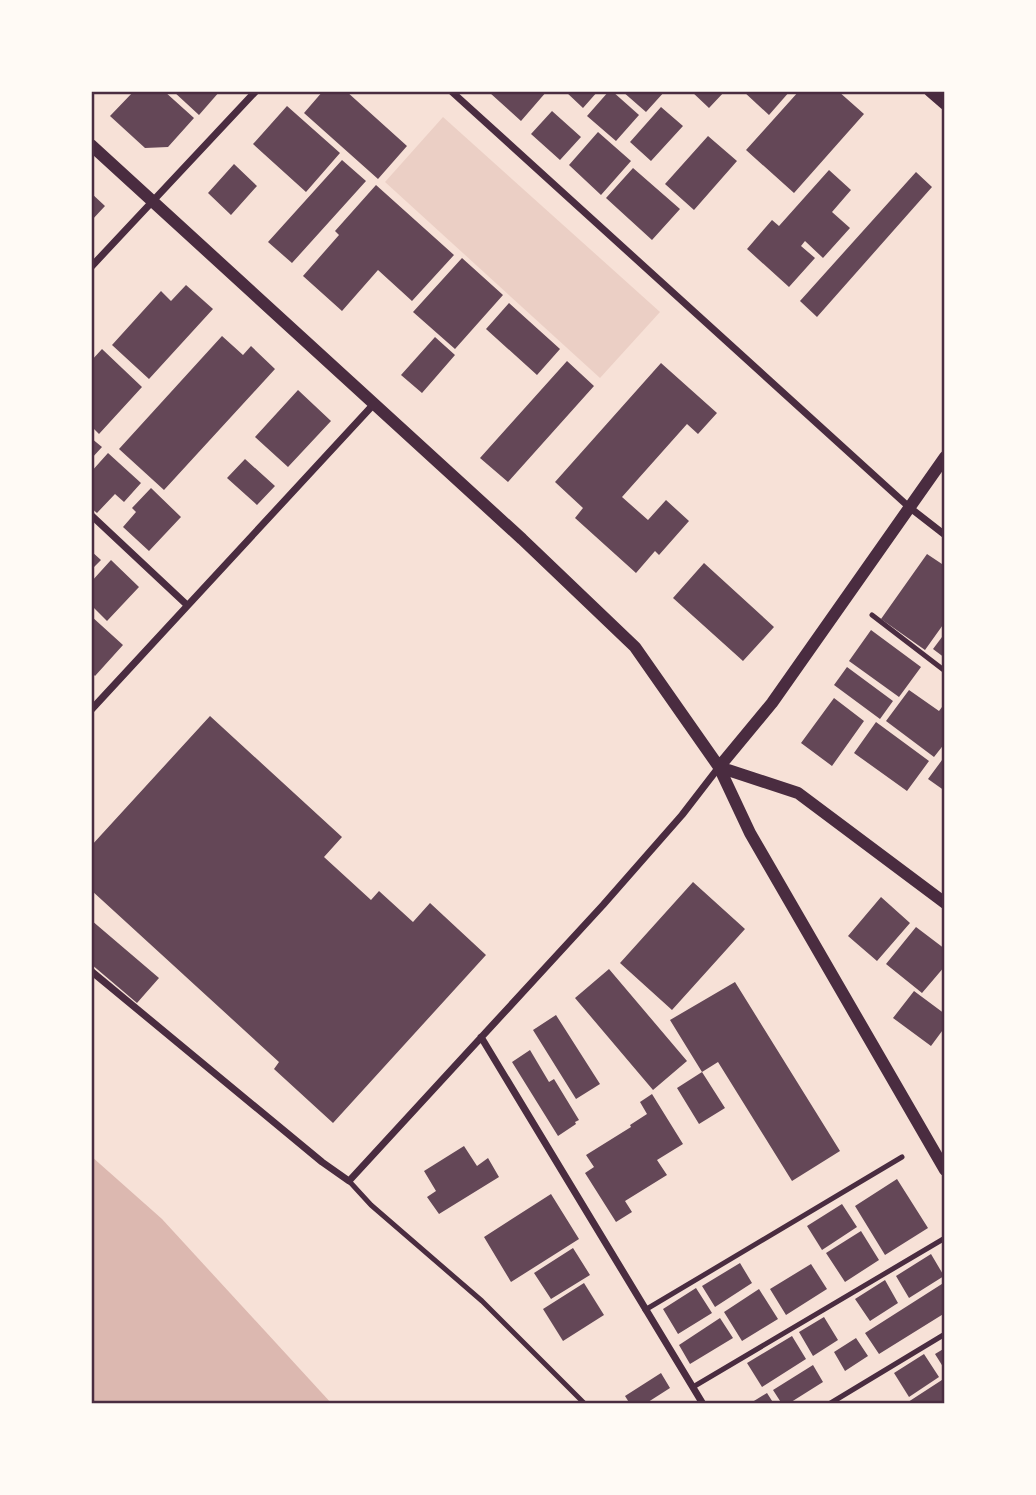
<svg xmlns="http://www.w3.org/2000/svg" width="1036" height="1495" font-family="'Varela Round',sans-serif">
<style>
.green{fill:#ebcfc5}
.water{fill:#dcb8b0}
.building{fill:#644757}
.lines{fill:none;stroke-linecap:round;stroke-linejoin:round}
.service{stroke:#4a2c40;stroke-width:5}
.minor{stroke:#4a2c40;stroke-width:7}
.tertiary{stroke:#4a2c40;stroke-width:12}
.neatline{fill:none;stroke:#4a2c40;stroke-width:2.5}
</style>
<rect width="100%" height="100%" fill="#f7e1d7"/>
<path class="green" d="M443 117 660 312 600 378 385 182Z"/>
<path class="water" d="M91 1156 162 1219 332 1404H91Z"/>
<path class="building" d="M134 91H164L194 118 168 147 145 148 110 116Z
M173 91H220L199 115Z
M323 91H346L407 146 378 179 304 113Z
M492 91H547L521 121 490 93Z
M565 91H598L583 108Z
M609 91H612L639 115 616 141 587 116Z
M622 91H665L646 112Z
M691 91H725L709 108Z
M743 91H790L769 115Z
M799 91H838L864 114 794 193 746 150Z
M287 106 340 153 306 192 253 144Z
M661 107 683 126 651 161 630 142Z
M552 111 581 137 560 160 531 134Z
M598 132 631 161 601 195 569 165Z
M708 136 737 161 694 210 665 184Z
M342 160 366 181 292 263 268 242Z
M234 164 257 186 231 215 208 193Z
M633 168 680 209 652 240 606 198Z
M829 170 851 190 832 212 850 228 823 258 805 241 801 246 815 258 789 287 747 249 772 220 779 226Z
M916 172 932 187 817 317 800 301Z
M376 185 454 255 412 301 378 270 342 311 303 276 339 235 335 231Z
M91 193 105 206 91 221Z
M462 258 503 295 455 349 413 312Z
M186 285 213 309 149 379 112 345 161 291 171 301Z
M509 303 560 349 537 375 486 329Z
M222 336 243 355 251 346 275 369 164 490 119 449Z
M435 337 455 355 422 393 401 375Z
M102 349 142 387 99 434 91 426V361Z
M567 361 594 386 508 482 480 458Z
M661 363 717 413 698 434 687 424 622 497 648 520 666 500 689 521 659 555 655 551 636 573 575 518 583 508 555 482Z
M298 390 331 421 288 467 255 437Z
M91 438 102 447 91 459Z
M108 453 141 483 124 502 115 494 97 513 91 508V472Z
M245 459 275 486 257 505 227 478Z
M151 488 181 517 149 551 123 527 136 512 132 508Z
M91 551 101 560 91 570Z
M927 554 945 566V622L925 650 881 619Z
M111 560 139 587 107 621 91 605V582Z
M704 563 774 627 743 661 673 598Z
M91 616 123 645 95 676 91 672Z
M871 630 921 667 899 697 849 661Z
M945 633V658L933 649Z
M847 667 893 701 880 719 834 685Z
M909 690 939 711 945 703V743L934 757 886 721Z
M834 698 864 721 832 766 801 743Z
M210 716 342 837 324 857 371 900 379 891 413 922 430 903 486 955 333 1123 274 1069 279 1062 91 890V846Z
M876 722 929 761 907 791 854 753Z
M945 756V791L928 779Z
M693 882 745 929 672 1010 620 963Z
M881 897 910 923 877 961 848 936Z
M91 920 159 978 137 1003 91 964Z
M916 927 945 949V966L922 993 886 964Z
M609 969 687 1061 653 1090 575 998Z
M735 982 840 1151 792 1181 718 1062 702 1072 670 1020Z
M914 991 945 1014V1027L931 1046 893 1018Z
M556 1015 600 1084 576 1099 533 1030Z
M530 1050 549 1082 554 1079 579 1120 575 1122 576 1124 558 1136 512 1062Z
M702 1072 725 1108 699 1124 677 1088Z
M652 1094 683 1144 657 1160 667 1175 625 1201 632 1212 616 1222 585 1173 594 1167 586 1155 631 1127 630 1125 647 1114 640 1102Z
M464 1146 477 1166 488 1158 499 1177 439 1214 427 1197 436 1191 424 1171Z
M897 1179 928 1228 885 1255 855 1206Z
M551 1194 579 1239 511 1282 484 1237Z
M842 1204 857 1227 822 1250 807 1226Z
M861 1231 879 1260 845 1282 826 1253Z
M573 1248 590 1275 551 1299 534 1273Z
M931 1254 944 1276 909 1298 896 1276Z
M740 1263 752 1283 715 1307 702 1286Z
M811 1264 827 1289 786 1315 770 1289Z
M885 1280 898 1303 870 1321 855 1299Z
M945 1282V1313L879 1354 865 1333Z
M584 1283 604 1315 563 1341 543 1309Z
M696 1288 712 1313 678 1334 663 1309Z
M759 1289 778 1319 742 1341 724 1312Z
M824 1317 838 1340 813 1356 799 1332Z
M720 1318 733 1338 690 1364 679 1345Z
M792 1336 806 1359 762 1387 747 1363Z
M856 1338 868 1356 845 1371 834 1352Z
M945 1348V1370L935 1354Z
M924 1354 939 1377 909 1397 894 1373Z
M813 1365 823 1382 788 1404H782L773 1390Z
M661 1373 670 1388 645 1404H630L625 1396Z
M945 1378V1404H905Z
M767 1393 774 1404H749Z"/>
<g class="lines">
<path class="service" d="M872 615 945 671
M349 1181 371 1205 482 1301 585 1404
M645 1310 902 1157
M693 1387 945 1238
M829 1404 945 1334"/>
<path class="minor" d="M451 91 909 507 945 535
M91 267 256 91
M91 515 187 605
M91 710 373 405
M91 971 322 1162 349 1181 603 905 682 815 719 767
M481 1037 703 1404"/>
<path class="tertiary" d="M930 91 945 104
M91 145 522 539 635 647 719 767 798 793 945 903
M945 457 772 703 719 767 750 833 945 1170"/>
</g>
<rect width="1036" height="1495" fill="none" stroke="#fffaf5" stroke-width="186"/>
<rect x="93" y="93" width="850" height="1309" class="neatline"/>
</svg>
